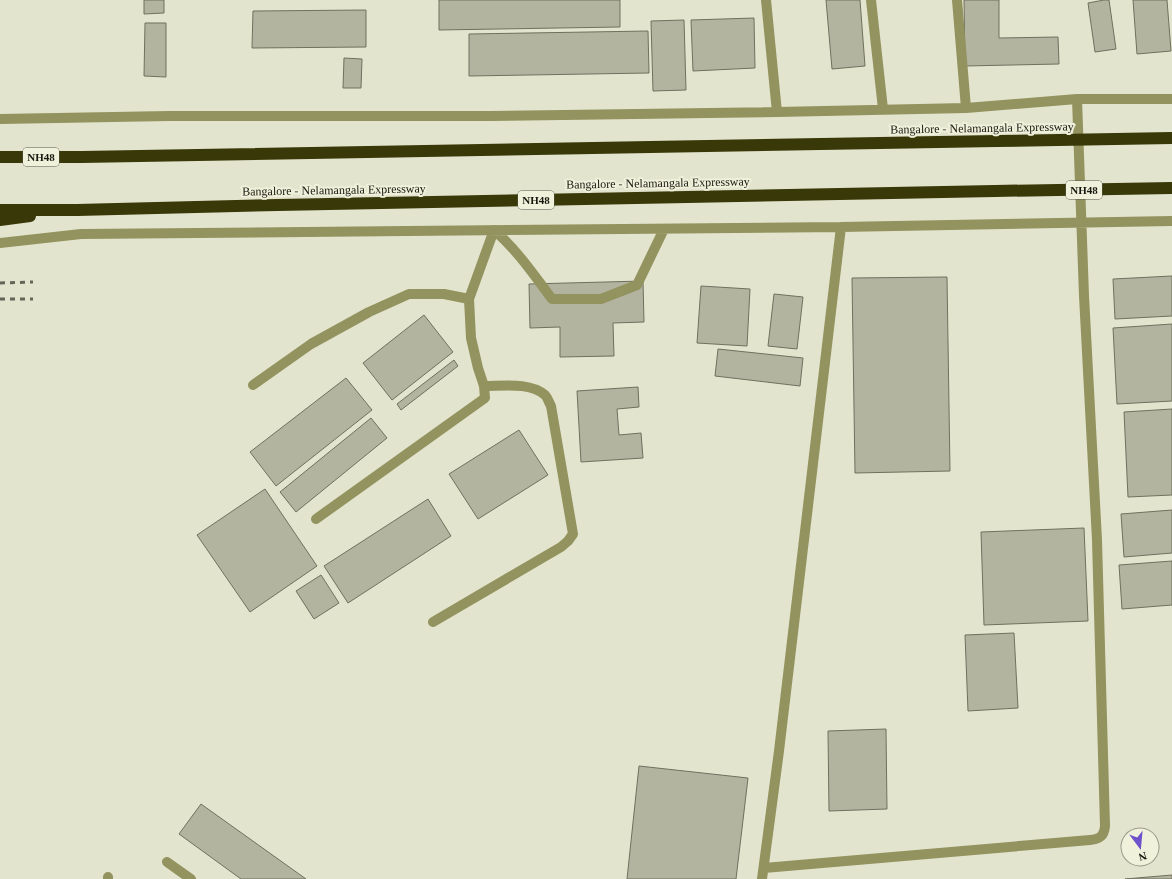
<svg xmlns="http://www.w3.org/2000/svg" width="1172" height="879" font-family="Georgia,serif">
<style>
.building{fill:#b3b4a0;stroke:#6f705d}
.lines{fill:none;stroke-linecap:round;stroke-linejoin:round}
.minor{stroke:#92935e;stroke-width:10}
.highway{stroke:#383808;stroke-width:12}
.rail{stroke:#646557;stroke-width:3;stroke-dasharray:5 5;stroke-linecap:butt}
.highway-bridge{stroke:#383808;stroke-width:12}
.labels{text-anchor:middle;stroke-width:4;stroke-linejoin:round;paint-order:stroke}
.shield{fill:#f0f1db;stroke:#59594d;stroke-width:1}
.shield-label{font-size:11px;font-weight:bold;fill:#181810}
.street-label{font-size:12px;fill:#181810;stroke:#f0f1db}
</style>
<rect width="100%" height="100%" fill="#e3e4ce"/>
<path class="building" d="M144 0H164V13L144 14Z
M439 0H620V27L439 30Z
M826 0H860L865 66 832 69Z
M964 0H999V38L1058 37 1059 64 965 66Z
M1104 0H1109L1116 49 1095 52 1088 3Z
M1133 0H1167L1171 51 1137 54Z
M366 10V47L252 48 253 11Z
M754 18 755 68 693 71 691 20Z
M684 20 686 90 653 91 651 21Z
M145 23H166V77L144 76Z
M648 31 649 73 469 76V34Z
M344 58 362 59 361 88H343Z
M1172 276V316L1115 319 1113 279Z
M947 277 950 471 855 473 852 278Z
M643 281 644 322 613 323 614 356 560 357V327L530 328 529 284Z
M701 286 750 289 747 346 697 343Z
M774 294 803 297 797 349 768 346Z
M424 315 453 352 392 400 363 363Z
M1172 324V401L1117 404 1113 328Z
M718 349 803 358 800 386 715 376Z
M454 360 458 366 401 410 397 404Z
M346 378 372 410 276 486 250 452Z
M638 387 639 407 617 409 619 435 641 433 643 458 581 462 577 391Z
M1172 409V495L1128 497 1124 412Z
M371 418 387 438 296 512 280 492Z
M519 430 548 475 478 519 449 474Z
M265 489 317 566 250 612 197 535Z
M428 499 451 536 348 603 324 566Z
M1172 510V553L1124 557 1121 514Z
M1084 528 1088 621 984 625 981 532Z
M1172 561V605L1122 609 1119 565Z
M321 575 339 603 314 619 296 591Z
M1014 633 1018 708 968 711 965 635Z
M886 729 887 809 829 811 828 731Z
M639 766 748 778 736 879H627Z
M201 804 306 879H241L179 834Z
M1172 875V879H1125Z"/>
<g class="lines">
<path class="minor" d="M766 0 777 112
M871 0 883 109
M957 0 966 108
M0 119 169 116H490L777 112 966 108 1077 99H1172
M0 243 81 234 841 227 1172 221
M253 385 311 344 369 312 409 294H444L469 299
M316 519 485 398 484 386 478 368 471 338 469 299 494 230C517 250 534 275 552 299H601L637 285 664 229
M433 622 561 547 568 541 573 534 551 406C549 403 548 398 545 395 530 382 503 386 484 386
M167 862 191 879
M764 868 1090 840C1100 839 1104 836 1105 826L1097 540 1084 296 1077 99
M108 879V877
M762 879 779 751 841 227"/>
<path class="highway" d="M0 157H81L997 141
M0 210H77L278 205 995 191
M0 220 30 216"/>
<path class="rail" d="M0 283 33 282
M0 299H33"/>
<path class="highway-bridge" d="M997 141 1172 138
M995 191 1172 188"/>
</g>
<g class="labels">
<g class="shield">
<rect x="23" y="148" width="36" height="18" rx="3"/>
<rect x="1066" y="181" width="36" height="18" rx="3"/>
<rect x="518" y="191" width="36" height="18" rx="3"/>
</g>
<g class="shield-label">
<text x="41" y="161">NH48</text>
<text x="1084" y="194">NH48</text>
<text x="536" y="204">NH48</text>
</g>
<g class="street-label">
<text transform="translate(982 128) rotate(-1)" y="4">Bangalore - Nelamangala Expressway</text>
<text transform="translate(658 183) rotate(-1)" y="4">Bangalore - Nelamangala Expressway</text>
<text transform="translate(334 190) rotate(-1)" y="4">Bangalore - Nelamangala Expressway</text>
</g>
</g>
<g transform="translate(1140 847) rotate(164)"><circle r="19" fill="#f0f1db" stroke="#9a9a8a"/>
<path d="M0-3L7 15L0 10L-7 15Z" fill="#6e52cb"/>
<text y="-6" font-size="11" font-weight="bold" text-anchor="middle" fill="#181810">N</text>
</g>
</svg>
